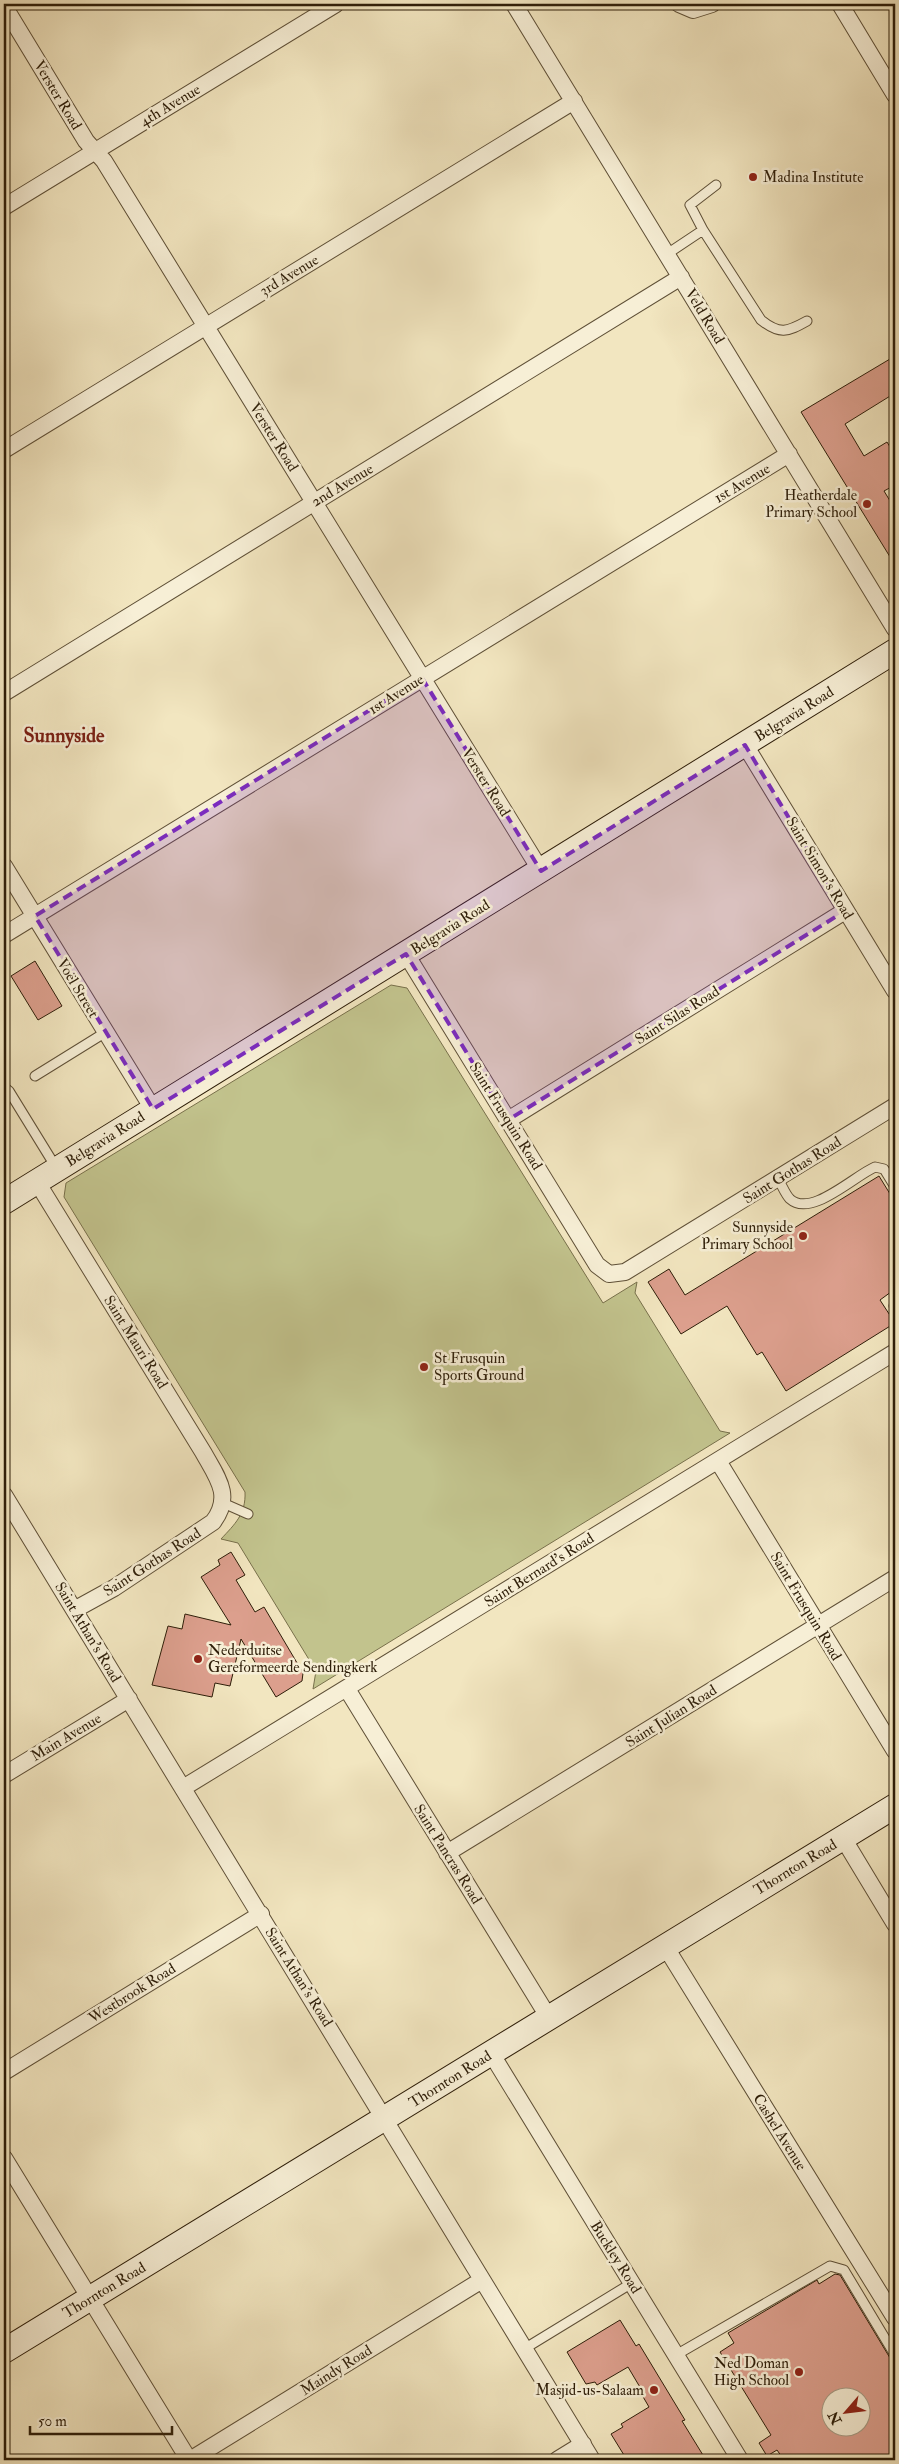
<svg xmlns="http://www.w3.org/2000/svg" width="899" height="2464" font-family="'IM FELL Double Pica',serif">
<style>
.green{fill:#c2c38d;stroke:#78704b}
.building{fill:#dc9f8d;stroke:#2e1e09;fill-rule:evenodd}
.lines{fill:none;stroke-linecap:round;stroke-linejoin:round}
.lane-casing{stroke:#5f5037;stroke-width:11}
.street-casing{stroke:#5f5037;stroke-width:18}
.secondary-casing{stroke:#2e1e09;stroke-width:26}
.lane{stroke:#f7efd6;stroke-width:9}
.street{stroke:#f7efd6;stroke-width:16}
.secondary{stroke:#f7efd6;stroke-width:24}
.marked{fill:#7b2cbf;fill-opacity:0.2;stroke:#7b2cbf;stroke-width:4;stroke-dasharray:10 6;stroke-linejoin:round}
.poi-dot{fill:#8f2418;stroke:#f7efd6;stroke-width:2}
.labels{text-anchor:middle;stroke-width:5;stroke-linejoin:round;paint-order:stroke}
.street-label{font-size:15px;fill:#2e1e09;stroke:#f7efd6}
.poi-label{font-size:15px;fill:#2e1e09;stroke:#f7efd6;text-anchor:end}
.district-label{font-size:20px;font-weight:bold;fill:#7a1f14;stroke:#f7efd6}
</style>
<rect width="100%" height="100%" fill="#f2e6c0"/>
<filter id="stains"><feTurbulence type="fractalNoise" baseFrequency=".004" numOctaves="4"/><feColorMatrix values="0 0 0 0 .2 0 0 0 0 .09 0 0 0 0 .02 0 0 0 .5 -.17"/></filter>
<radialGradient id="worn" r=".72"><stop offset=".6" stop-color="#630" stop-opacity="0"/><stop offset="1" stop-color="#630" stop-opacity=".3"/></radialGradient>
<path class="green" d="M391 985 407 988 603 1303 637 1282 635 1293 720 1431 730 1433 313 1689 316 1671 238 1543 221 1539C235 1524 246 1514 245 1492L64 1197 66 1183Z"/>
<path class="building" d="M895 356V393L845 424 864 456 887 442 895 455V485L884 491 895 509V565L801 412Z
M35 961 62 1006 38 1020 11 976Z
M879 1176 895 1202V1289L880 1300 895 1323 786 1391 762 1352 757 1355 727 1306 681 1334 648 1282 669 1269 685 1295Z
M231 1552 245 1575 236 1580 255 1612 264 1607 303 1673 302 1681 276 1697 241 1639 230 1686 215 1683 212 1697 152 1685 168 1626 182 1629 185 1614 231 1625 201 1577 220 1565 218 1560Z
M835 2274 840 2275 890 2358 895 2363V2460H784L777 2450 767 2456 759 2443 771 2435 720 2352 734 2343 728 2333 817 2280 819 2284ZM832 2396H862V2426H832Z
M620 2320 636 2346 639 2344 685 2420 682 2421 706 2460H627L611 2434 623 2427 621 2424 649 2407 642 2395 644 2394 628 2367 597 2385 595 2382 586 2384 567 2352Z"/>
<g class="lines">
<defs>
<path id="lane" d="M703 230 690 205 716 185
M667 254 703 230 761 320C780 335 787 332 807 321
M35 1076 106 1032
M4 1087 9 1091 57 1169
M778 1179C782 1185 785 1194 790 1199 811 1218 854 1176 875 1167L884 1169 895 1187
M894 1306 895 1305
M223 1503 248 1514
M524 2349 632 2283
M676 2355 830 2266 844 2270 895 2355"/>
<path id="street" d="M514 4 895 629
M679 4 693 10 712 4
M840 4 895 95
M4 6 86 141 104 161 541 871
M4 207 336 4
M4 450 574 101
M4 693 681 277
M745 745 895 991
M4 866 153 1109
M4 935 789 454
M406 954 597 1265 609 1274 625 1272 895 1106
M508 1120 845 911
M37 1182 203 1452C217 1477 233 1496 213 1522L114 1588 74 1610
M718 1461 895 1751
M4 1495 592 2460
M347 1689 549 2018
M4 1775 129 1699
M183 1788 895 1352
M843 1838 895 1924
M447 1853 895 1578
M665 1946 895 2318
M491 2053 740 2460
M4 2072 261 1914
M4 2158 189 2460
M190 2460 482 2280
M557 2460 583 2444"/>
<path id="secondary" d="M4 1202 895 651
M4 2351 895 1806"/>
</defs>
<use href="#lane" class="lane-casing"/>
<use href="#street" class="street-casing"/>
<use href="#secondary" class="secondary-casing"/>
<use href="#lane" class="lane"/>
<use href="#street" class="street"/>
<use href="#secondary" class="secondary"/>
</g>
<path class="marked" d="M422 678 541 871 745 745 845 911 508 1120 406 954 153 1109 35 916Z"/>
<g class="poi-dot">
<circle cx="753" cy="177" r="5"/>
<circle cx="867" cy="504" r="5"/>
<circle cx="803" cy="1236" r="5"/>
<circle cx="424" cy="1367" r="5"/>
<circle cx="198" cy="1659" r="5"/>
<circle cx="799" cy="2372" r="5"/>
<circle cx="654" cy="2390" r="5"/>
</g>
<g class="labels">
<g class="street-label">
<text transform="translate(58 95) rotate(59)" y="5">Verster Road</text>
<text transform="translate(170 105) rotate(-31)" y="5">4th Avenue</text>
<text transform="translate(289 275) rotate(-31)" y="5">3rd Avenue</text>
<text transform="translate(705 316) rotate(59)" y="5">Veld Road</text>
<text transform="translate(274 437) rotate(58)" y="5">Verster Road</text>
<text transform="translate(742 483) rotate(-31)" y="5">1st Avenue</text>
<text transform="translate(342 485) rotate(-31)" y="5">2nd Avenue</text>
<text transform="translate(396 694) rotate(-32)" y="5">1st Avenue</text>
<text transform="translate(794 714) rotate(-32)" y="5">Belgravia Road</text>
<text transform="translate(486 782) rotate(58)" y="5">Verster Road</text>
<text transform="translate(820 868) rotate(59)" y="5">Saint Simon's Road</text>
<text transform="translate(450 927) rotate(-32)" y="5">Belgravia Road</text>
<text transform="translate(78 988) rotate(59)" y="5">Voël Street</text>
<text transform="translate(677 1015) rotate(-32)" y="5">Saint Silas Road</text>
<text transform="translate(506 1116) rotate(58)" y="5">Saint Frusquin Road</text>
<text transform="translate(105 1139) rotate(-32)" y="5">Belgravia Road</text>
<text transform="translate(792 1170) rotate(-32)" y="5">Saint Gothas Road</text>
<text transform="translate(136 1342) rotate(58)" y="5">Saint Mauri Road</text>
<text transform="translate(152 1562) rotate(-33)" y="5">Saint Gothas Road</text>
<text transform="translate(539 1570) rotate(-32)" y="5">Saint Bernard's Road</text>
<text transform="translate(806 1606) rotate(59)" y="5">Saint Frusquin Road</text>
<text transform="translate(88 1632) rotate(59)" y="5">Saint Athan's Road</text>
<text transform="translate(671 1716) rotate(-32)" y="5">Saint Julian Road</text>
<text transform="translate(66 1737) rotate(-31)" y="5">Main Avenue</text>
<text transform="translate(448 1854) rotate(58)" y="5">Saint Pancras Road</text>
<text transform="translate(795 1867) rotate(-31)" y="5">Thornton Road</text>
<text transform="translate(299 1977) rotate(58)" y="5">Saint Athan's Road</text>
<text transform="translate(132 1993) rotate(-32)" y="5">Westbrook Road</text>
<text transform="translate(450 2079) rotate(-32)" y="5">Thornton Road</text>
<text transform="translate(780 2132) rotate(58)" y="5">Cashel Avenue</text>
<text transform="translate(616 2257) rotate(58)" y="5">Buckley Road</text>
<text transform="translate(104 2290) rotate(-31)" y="5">Thornton Road</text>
<text transform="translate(336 2370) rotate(-32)" y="5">Maindy Road</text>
</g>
<g class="poi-label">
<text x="763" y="182" text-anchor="start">Madina Institute</text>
<text x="857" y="500">Heatherdale<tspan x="857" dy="17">Primary School</tspan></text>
<text x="793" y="1232">Sunnyside<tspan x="793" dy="17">Primary School</tspan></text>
<text x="434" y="1363" text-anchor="start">St Frusquin<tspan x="434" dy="17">Sports Ground</tspan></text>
<text x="208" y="1655" text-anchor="start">Nederduitse<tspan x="208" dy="17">Gereformeerde Sendingkerk</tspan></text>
<text x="789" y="2368">Ned Doman<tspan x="789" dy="17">High School</tspan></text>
<text x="644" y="2395">Masjid-us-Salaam</text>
</g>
<g class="district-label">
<text x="64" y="742">Sunnyside</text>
</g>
</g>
<rect width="899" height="2464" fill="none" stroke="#f2e6c0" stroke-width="20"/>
<rect x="5" y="5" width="889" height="2454" fill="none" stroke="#2e1e09" stroke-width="2.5"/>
<rect x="10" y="10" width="879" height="2444" fill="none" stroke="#2e1e09"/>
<g transform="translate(846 2412) rotate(242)"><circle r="24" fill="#f7efd6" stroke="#a79b84"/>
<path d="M0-4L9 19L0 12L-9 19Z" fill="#8f2418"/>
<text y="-8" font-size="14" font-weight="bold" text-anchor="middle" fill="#2e1e09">N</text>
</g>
<path d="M30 2426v8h142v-8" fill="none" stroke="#2e1e09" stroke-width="2.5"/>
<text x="38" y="2426" font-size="15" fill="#2e1e09" stroke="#f7efd6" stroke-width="4" paint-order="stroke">50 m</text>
<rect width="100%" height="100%" filter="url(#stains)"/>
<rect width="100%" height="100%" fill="url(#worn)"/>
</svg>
